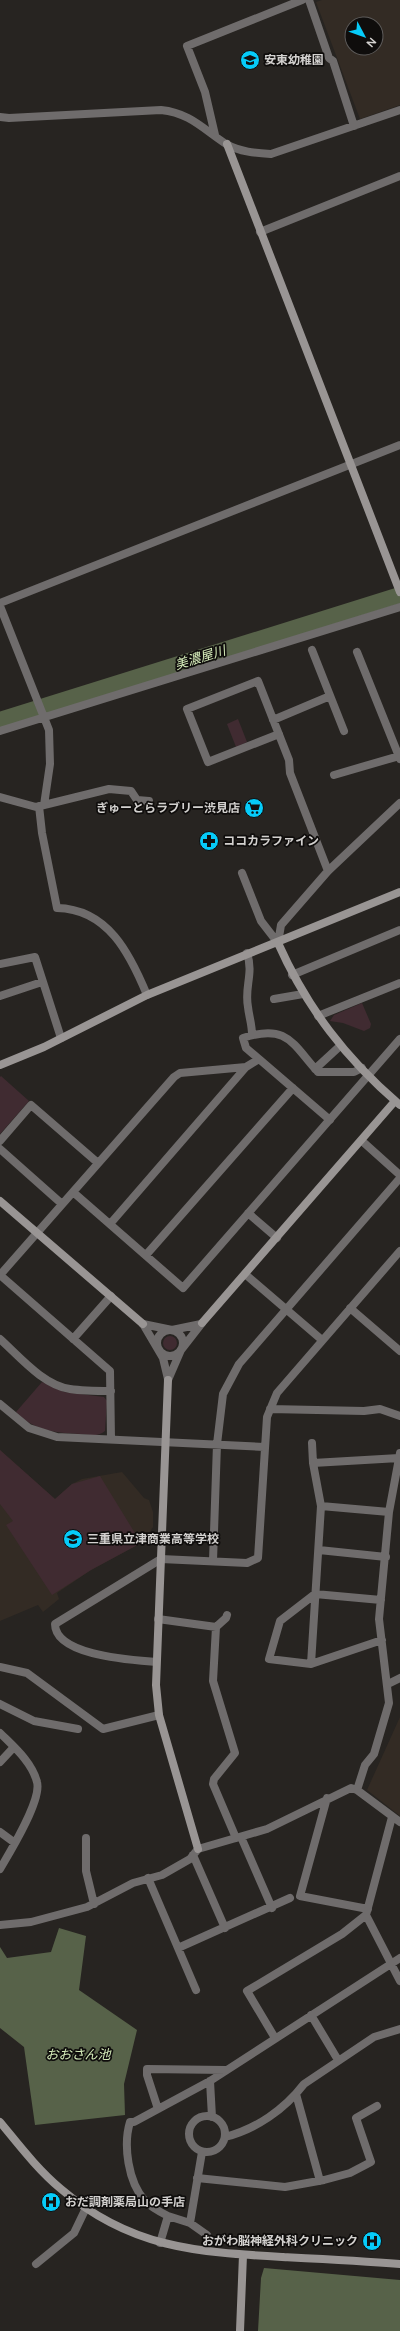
<svg xmlns="http://www.w3.org/2000/svg" width="400" height="2331" font-family="Figtree,'Noto Sans JP',sans-serif">
<style>
.built{fill:#332b24;fill-rule:evenodd}
.green{fill:#402b31}
.water{fill:#576249}
.lines{fill:none;stroke-linecap:round;stroke-linejoin:round}
.river{stroke:#576249;stroke-width:16}
.street{stroke:#6f6c6c;stroke-width:8}
.secondary{stroke:#999594;stroke-width:8}
.labels{text-anchor:middle;stroke-width:3.5;stroke-linejoin:round;paint-order:stroke}
.poi-label{font-size:12px;font-weight:bold;fill:#d3d1cf;stroke:#0f0d0c;text-anchor:start}
.water-label{font-size:13px;font-style:italic;fill:#d5ecb9;stroke:#0f0d0c}
</style>
<rect width="100%" height="100%" fill="#272421"/>
<path class="built" d="M322 0H400V105L360 119 316 2ZM352 24H376V48H352Z
M0 1450 55 1499 72 1484 82 1479 122 1472 144 1498 149 1500 153 1512V1527L143 1542 91 1570 57 1593 59 1599 43 1612 38 1605 0 1621Z
M400 1717V1816L367 1790Z"/>
<path class="green" d="M238 719 247 742 236 747 227 724Z
M362 1003 371 1024 370 1028 364 1031 343 1023 330 1021 334 1015Z
M1 1076 29 1101 0 1134V1077Z
M163 1343a7 7 0 1 1 14 0a7 7 0 1 1-14 0Z
M42 1382 64 1392 104 1397 107 1401 105 1431C98 1437 90 1435 81 1434 56 1433 34 1431 16 1412Z
M0 1450 55 1499 72 1484 100 1476 141 1543 91 1570 52 1595 6 1525 13 1521 0 1504Z"/>
<path class="water" d="M59 1928 86 1936 79 1990 137 2030 124 2084 125 2115 35 2125 24 2047 0 2028V1947L7 1958 51 1952Z
M264 2268 400 2280V2331H258L261 2278Z"/>
<g class="lines">
<path class="river" d="M0 720 400 595"/>
<path class="street" d="M309 0 329 58 333 61 354 126
M0 117 9 118 161 110C190 113 203 129 226 144 240 152 256 153 271 154L400 110
M215 135 205 92 187 46 302 0
M260 232 400 176
M0 603 400 445
M0 606 49 730 50 764 44 805 36 807 0 797
M312 650 344 731
M357 652 400 759
M273 720 330 696
M0 731 400 607
M279 734 208 762 187 709 258 681 289 760 290 773 328 871
M334 775 399 756
M44 805 109 789 131 791 137 800 149 801
M39 806 42 833 57 908C108 909 130 954 147 995
M242 873 261 921 278 943
M278 943 281 925 328 871 400 803
M247 953C254 974 244 987 248 1007 249 1017 252 1024 252 1035
M0 964 35 957 61 1038
M292 975 400 930
M0 996 42 982
M274 999 303 994
M318 1016 400 983
M259 1059 246 1048 243 1038C288 1023 293 1045 318 1072H354L362 1068
M315 1069 340 1046
M0 1141 31 1105 98 1163
M362 1141 400 1175
M0 1149 62 1204
M73 1192 183 1288 400 1039
M248 1213 277 1238
M110 1224 246 1067 259 1059 330 1120
M146 1255 293 1088
M245 1274 322 1340
M0 1275 174 1077 180 1073 246 1067
M0 1275 110 1371 111 1439
M350 1308 400 1351
M143 1324 163 1358 168 1379
M143 1324 172 1330 201 1324
M157 1343a13 13 0 1 1 26 0a13 13 0 1 1-26 0Z
M0 1339C20 1357 43 1385 70 1389 83 1391 97 1391 111 1391
M73 1339 111 1296
M168 1380 181 1350 202 1323
M0 1404 29 1428 57 1437 264 1447
M270 1409 364 1411 380 1409 400 1416
M312 1443 313 1463
M321 1506 389 1512
M319 1550 386 1557
M213 1561 217 1444 223 1394 239 1364 400 1178
M381 1600 315 1594 280 1621 269 1659 311 1664 382 1640
M158 1619 216 1627 213 1681 235 1753 214 1779 213 1784 236 1838
M216 1627 226 1618 227 1615
M156 1662C133 1660 55 1656 55 1624L161 1559 247 1563 258 1558 267 1417 277 1393 400 1251
M311 1664 321 1506 313 1463 399 1458
M0 1667 27 1673 103 1729 159 1715
M388 1684 400 1678
M0 1704 34 1721 78 1729
M0 1733C14 1747 32 1762 37 1782 42 1800 10 1852 0 1869
M0 1762 14 1747
M357 1790 365 1765 374 1754 389 1703 379 1619 389 1512 400 1453
M327 1798 300 1896 368 1909
M0 1832 15 1843
M241 1837 272 1908
M86 1838V1871L94 1904
M193 1855 225 1928
M148 1878 178 1948 290 1898
M366 1915 400 1981
M0 1925 31 1922 87 1907 133 1883 162 1875 190 1859 198 1849 267 1829 351 1788 357 1790 400 1822
M178 1948 196 1990
M311 2015 338 2060
M275 2038 247 1991 342 1934 366 1915 392 1817
M210 2081 212 2117
M296 2094 320 2181
M158 2109 147 2075V2069L226 2070
M189 2134a18 18 0 1 1 36 0a18 18 0 1 1-36 0Z
M225 2137C256 2129 284 2110 304 2084L374 2037 400 2029
M197 2178 285 2187 324 2180 350 2173 371 2162 356 2118 377 2106
M168 2216 190 2223 207 2235
M190 2223 202 2152
M160 2243 168 2216C160 2212 152 2208 145 2201 128 2182 123 2145 130 2122H134L210 2081 400 1958
M36 2264 74 2233 86 2208"/>
<path class="secondary" d="M227 144 400 592
M278 943C307 1008 346 1059 400 1105
M0 1065 44 1047 147 995 400 892
M0 1201 143 1324
M202 1323 395 1101
M168 1380 156 1685 159 1715 198 1849
M0 2122C19 2145 38 2170 61 2189 130 2248 196 2252 282 2257 321 2259 361 2261 400 2264
M240 2331 243 2255"/>
</g>
<defs>
<symbol id="school-disc" viewBox="-11 -11 22 22"><circle r="9.5" fill="#06cbf9" stroke="#0f0d0c"/><path d="M0-5L7-2L0 1L-7-2ZM-4 1L0 2.5L4 1V4Q0 6-4 4Z" fill="#111"/></symbol>
<symbol id="supermarket-disc" viewBox="-11 -11 22 22"><circle r="9.5" fill="#06cbf9" stroke="#0f0d0c"/><path d="M-6-5.5h2.5l.6 2H6L4.5 2H-2.5L-4.4-4H-6ZM-1.5 3.2a1.3 1.3 0 1 0 .1 0ZM3 3.2a1.3 1.3 0 1 0 .1 0Z" fill="#111"/></symbol>
<symbol id="pharmacy-disc" viewBox="-11 -11 22 22"><circle r="9.5" fill="#06cbf9" stroke="#0f0d0c"/><path d="M-2-6h4v4h4v4h-4v4h-4v-4h-4v-4h4Z" fill="#111"/></symbol>
<symbol id="hospital-disc" viewBox="-11 -11 22 22"><circle r="9.5" fill="#06cbf9" stroke="#0f0d0c"/><path d="M-5-5h3v3.5h4V-5h3V5h-3V1.5h-4V5h-3Z" fill="#111"/></symbol>
</defs>
<g fill-rule="evenodd">
<use href="#school-disc" x="239" y="49" width="22" height="22"/>
<use href="#supermarket-disc" x="243" y="797" width="22" height="22"/>
<use href="#pharmacy-disc" x="198" y="830" width="22" height="22"/>
<use href="#school-disc" x="62" y="1528" width="22" height="22"/>
<use href="#hospital-disc" x="40" y="2191" width="22" height="22"/>
<use href="#hospital-disc" x="361" y="2230" width="22" height="22"/>
</g>
<g class="labels">
<g class="poi-label">
<text x="264" y="64">安東幼稚園</text>
<text x="240" y="812" text-anchor="end">ぎゅーとらラブリー渋見店</text>
<text x="223" y="845">ココカラファイン</text>
<text x="87" y="1543">三重県立津商業高等学校</text>
<text x="65" y="2206">おだ調剤薬局山の手店</text>
<text x="358" y="2245" text-anchor="end">おがわ脳神経外科クリニック</text>
</g>
<g class="water-label">
<text transform="translate(200 657) rotate(-17)" y="5">美濃屋川</text>
<text x="78" y="2059">おおさん池</text>
</g>
</g>
<g transform="translate(364 36) rotate(131)"><circle r="19" fill="#0f0d0c" stroke="#5d5b5a"/>
<path d="M0-3L7 15L0 10L-7 15Z" fill="#06cbf9"/>
<text y="-6" font-size="11" font-weight="bold" text-anchor="middle" fill="#d3d1cf">N</text>
</g>
</svg>
